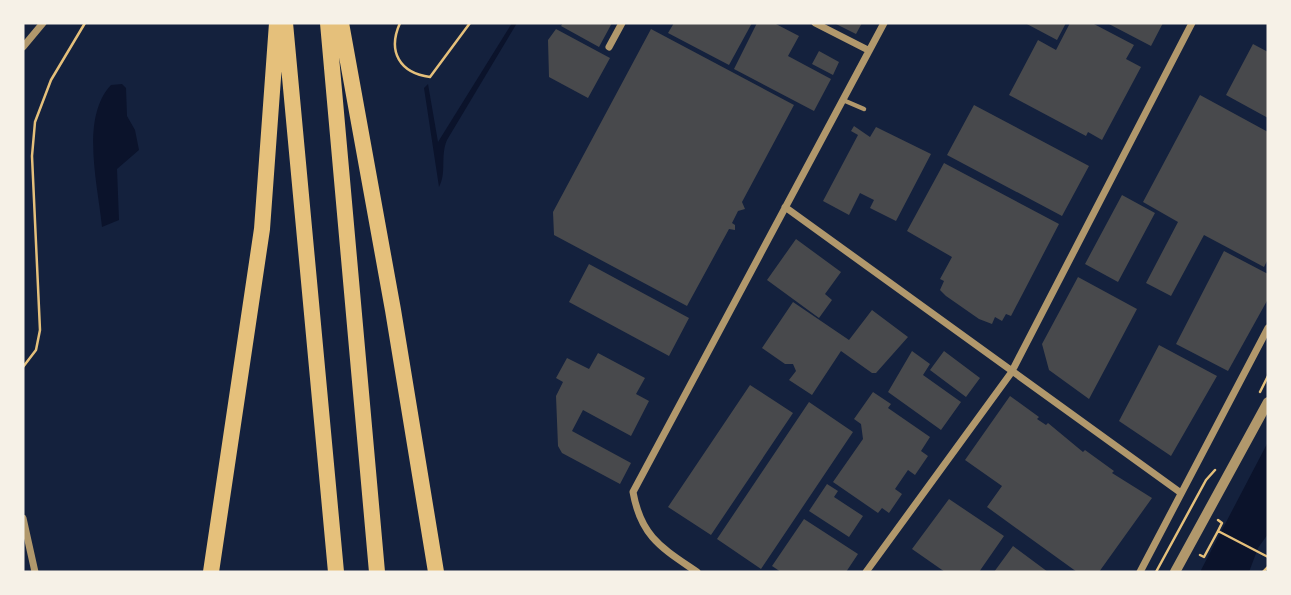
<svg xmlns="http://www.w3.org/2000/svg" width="1291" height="595" font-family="Helvetica,sans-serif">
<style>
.water{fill:#0b132b}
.building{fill:#48494c}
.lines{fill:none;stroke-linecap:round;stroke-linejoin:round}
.path{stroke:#e5c07b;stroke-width:2.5}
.service{stroke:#b1986c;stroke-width:4.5}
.minor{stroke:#b1986c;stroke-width:7}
.tertiary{stroke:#b1986c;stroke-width:10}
.motorway{stroke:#e5c07b;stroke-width:16}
</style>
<rect width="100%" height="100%" fill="#14213d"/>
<path class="water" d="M512 23H517L447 140C440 156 447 173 439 187L424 88 428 84 438 142Z
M122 84 126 88 127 116 135 130 139 150 117 169 119 220 102 227C98 185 80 118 111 85Z
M1268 442V534L1258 548 1249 572H1200Z"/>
<path class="building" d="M563 23H612L599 47 561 26Z
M674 23H752L729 65 668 33Z
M757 23H774L799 36 788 56 831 79 814 111 734 69Z
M834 23H862L856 34Z
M1025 23H1066L1057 40Z
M1070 23H1092L1134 45 1126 59 1141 67 1102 140 1088 132 1086 136 1009 95 1038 40 1056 50Z
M1107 23H1163L1151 46Z
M556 29 610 58 588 98 549 77 548 40Z
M651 29 794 105 742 202 745 209 738 211 732 223 735 225V230L729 229 687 306 554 235 553 212Z
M1253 44 1268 52V118L1226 95Z
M819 51 839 62 833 75 812 64Z
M1200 95 1268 132V259L1264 267 1204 235 1171 296 1146 283 1178 222 1143 202Z
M974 105 1089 166 1062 216 947 155Z
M854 126 870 137 876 127 931 154 896 221 870 208 874 200 860 193 849 215 823 201 858 135 851 131Z
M944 163 1059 224 1011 316 1006 314 1002 321 995 317 992 324 979 319 946 296 940 290 944 281 940 279 952 257 907 231Z
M1122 195 1155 213 1118 282 1085 264Z
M796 239 841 272 825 294 832 300 819 318 767 280Z
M1224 251 1268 274V299L1228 371 1176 344Z
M589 264 689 318 669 356 569 302Z
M1078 277 1137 309 1089 399 1049 370 1042 344Z
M793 302 849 340 872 310 908 337 876 373H872L841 351 812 395 789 380 796 371 793 364H785L762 348Z
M1159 345 1217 376 1171 456 1119 421Z
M912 351 930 364 923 375 961 402 941 430 888 392Z
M944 351 980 378 966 397 930 370Z
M598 353 645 378 636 394 649 401 631 436 583 410 572 431 631 463 620 484 562 453 558 446 556 396 563 382 556 378 567 358 589 369Z
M750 385 793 413 711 535 668 507Z
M873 392 891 404 888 408 930 437 921 451 928 456 915 475 908 470 895 489 902 494 889 513 882 508 878 513 833 482 863 439 861 424 854 419Z
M1010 396 1039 417 1037 419 1046 425 1048 423 1083 452 1085 450 1114 471 1112 473 1152 498 1099 572H1077L987 507 1002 486 965 460Z
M809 402 853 432 761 569 717 539Z
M827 484 838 491 834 497 863 516 849 537 809 511Z
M949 499 1004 536 979 572H945L912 549Z
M804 519 858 554 846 572H781L772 566Z
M1013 546 1048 572H994Z"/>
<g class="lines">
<path class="path" d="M400 23C387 52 400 73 430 77L470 23
M23 367 36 350 40 330 32 156 35 122 51 80 85 23
M1260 392 1268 376
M1218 520 1222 523 1218 531
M1200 555 1204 557 1218 531 1268 557
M1156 572 1206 480 1215 470
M1263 572 1268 567"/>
<path class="service" d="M843 100 864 109"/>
<path class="minor" d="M815 23 868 50
M23 47 43 23
M609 47 622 23
M785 207 1181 493
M23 518 35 572
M697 572C662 548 641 537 633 492L884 23
M866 572 1011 373 1192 23
M1140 572 1268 328"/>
<path class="tertiary" d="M1175 572 1268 402"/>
<path class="motorway" d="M285 23 336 572
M328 23 377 572
M341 23 393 310 436 572
M211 572 262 229 277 23"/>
</g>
<rect width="1291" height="595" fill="none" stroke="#f6f1e7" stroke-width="49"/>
</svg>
